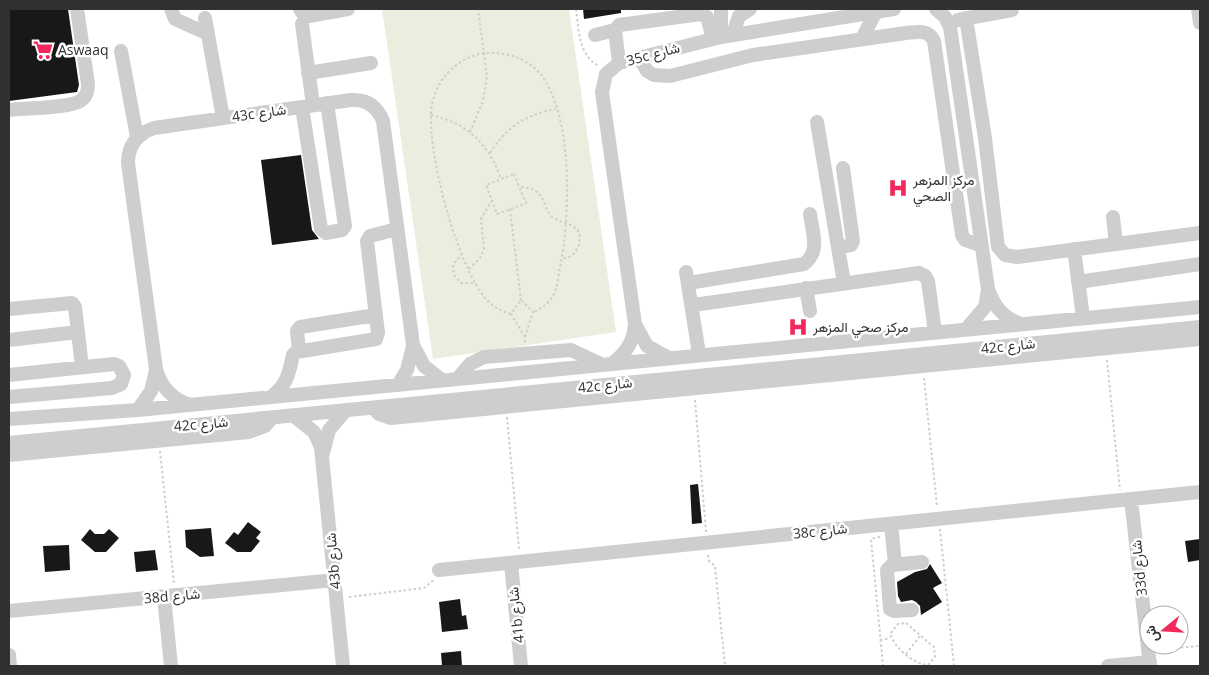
<svg xmlns="http://www.w3.org/2000/svg" width="1209" height="675" font-family="'Open Sans',Vazirmatn,sans-serif">
<style>
.green{fill:#eaeede}
.building{fill:#181818}
.lines{fill:none;stroke-linecap:round;stroke-linejoin:round}
.path{stroke:#cecece;stroke-width:2;stroke-dasharray:2.5 2.5;stroke-linecap:butt}
.minor{stroke:#cecece;stroke-width:14}
.labels{text-anchor:middle;stroke-width:5;stroke-linejoin:round;paint-order:stroke}
.poi-label{font-size:14px;fill:#313131;stroke:#fff;text-anchor:start}
.street-label{font-size:14px;fill:#313131;stroke:#fff}
</style>
<rect width="100%" height="100%" fill="#fff"/>
<path class="green" d="M382 9H569L616 332 433 359Z"/>
<path class="building" d="M9 9H68L79 85 77 92 9 101Z
M583 9H621V13L584 19Z
M301 155 312 230 319 239 272 245 261 160Z
M698 484 702 523 692 524 690 485Z
M248 522 261 532 256 538 260 541 251 552H237L225 543 234 532 238 535Z
M211 528 214 556 200 557 186 547 185 530Z
M90 529 95 534H104L109 529 119 538 106 552H95L81 540Z
M1200 539V560L1188 562 1185 541Z
M69 545 70 570 45 572 43 546Z
M155 550 158 570 136 572 134 552Z
M930 564 942 583 933 588 942 602 921 615 920 606 916 602 912 600 901 602 898 596 897 582 915 572 927 569Z
M460 599 462 616 466 615 468 629 442 632 439 602Z
M461 651 462 666H442L441 653Z"/>
<g class="lines">
<path class="path" d="M576 9C579 30 578 55 599 66
M431 115C467 123 489 144 501 179
M470 132 483 101 487 77 478 9
M490 153C506 127 527 114 556 109
M514 174 526 203 497 214 486 185Z
M521 187C547 189 540 203 552 217 566 226 586 223 578 248L572 256 562 259
M510 209 521 300
M462 253 453 265 454 275 461 283H476
M469 269 480 258 484 249 481 219 492 200
M511 314C501 311 493 307 486 299 457 266 425 148 432 105 436 79 459 56 485 53 507 51 532 60 544 79 573 122 570 218 560 267 558 277 558 288 553 296 548 304 541 309 533 312
M525 337 533 312 521 300 511 314 525 337V343
M1107 360 1120 490
M924 378 937 507
M695 400 706 532
M507 417 519 549
M160 451 174 583
M940 529 954 666
M880 537 871 539 883 666
M708 555 709 561 715 566 725 666
M349 597 424 588 435 579
M906 623 934 647 935 657 928 665C913 664 895 648 890 634L898 624Z
M880 640 890 638
M1161 649 1200 646
M906 654 920 636"/>
<path class="minor" d="M171 9 175 19 208 34
M300 9 303 14 309 16 348 9
M721 9V37
M936 9 945 17 950 27 988 289C994 306 1002 316 1018 323
M1198 9 1200 23
M205 18 223 118
M966 18 985 138 998 247 1005 255 1017 257 1200 233
M958 20 1012 10
M302 24 313 105
M733 34 739 16 750 9
M595 35 615 30
M862 39 876 11
M121 51 137 137
M639 57 647 71 654 75 670 76 753 55 906 33C917 32 928 29 934 41L962 235 965 240 982 246
M619 63 615 30 619 25 701 14 707 17 713 39
M308 73 371 63
M302 107 321 229 326 233 342 230 345 226 327 103
M9 110C24 108 70 108 80 101 87 97 88 91 88 84L77 9
M817 122 844 283
M1113 217 1116 244
M838 248 851 245 853 241 843 168
M1074 249 1083 317
M686 272 699 354
M1078 282 1200 264
M688 283 804 264C821 251 812 232 810 214
M806 288 810 311
M693 305 919 273 925 276 928 281 935 332
M9 309 72 303 75 307 82 367
M967 328 985 307 988 290
M9 340 78 332
M299 351 297 331 300 327 376 315
M667 357 647 346 635 324 602 92 606 74 619 63 721 37 894 9
M613 363C626 353 634 341 635 325
M9 375 114 364 119 366 124 375 121 384 112 388 9 397
M457 379 470 364 484 357 571 350 601 364
M398 385 407 370 413 346
M271 397C287 385 289 374 293 355L296 352 376 339 378 333 367 241 370 236 397 229
M190 405C172 399 161 387 156 369L128 163C128 145 137 134 154 128L351 100C366 99 377 106 383 121L413 345 424 366 442 380
M374 408 379 414 391 418 1200 339
M138 410 151 391 156 370
M294 416 314 432 321 447 343 666
M9 419 138 410 1200 307
M9 443 1200 327
M323 453 329 430 346 410
M9 455 249 432 265 426 272 418
M1131 499 1150 666
M891 524 895 564
M511 563 521 666
M439 570 1200 492
M164 597 171 666
M912 610 894 611 890 609 887 570 892 565 922 562
M9 611 335 580
M9 655 10 666
M1108 666 1150 662"/>
</g>
<defs>
<symbol id="supermarket-bare" viewBox="-9 -9 18 18"><path d="M-6-5.5h2.5l.6 2H6L4.5 2H-2.5L-4.4-4H-6ZM-1.5 3.2a1.3 1.3 0 1 0 .1 0ZM3 3.2a1.3 1.3 0 1 0 .1 0Z" fill="#f3285c" stroke="#fff" stroke-width="2.5" paint-order="stroke"/></symbol>
<symbol id="hospital-bare" viewBox="-9 -9 18 18"><path d="M-5-5h3v3.5h4V-5h3V5h-3V1.5h-4V5h-3Z" fill="#f3285c" stroke="#fff" stroke-width="2.5" paint-order="stroke"/></symbol>
</defs>
<g fill-rule="evenodd">
<use href="#supermarket-bare" x="29" y="36" width="28" height="28"/>
<use href="#hospital-bare" x="884" y="174" width="28" height="28"/>
<use href="#hospital-bare" x="784" y="313" width="28" height="28"/>
</g>
<g class="labels">
<g class="poi-label">
<text x="58" y="55">Aswaaq</text>
<text x="913" y="185">مركز المزهر<tspan x="913" dy="16">الصحي</tspan></text>
<text x="813" y="332">مركز صحي المزهر</text>
</g>
<g class="street-label">
<text transform="translate(653 54) rotate(-15)" y="5">35c شارع</text>
<text transform="translate(259 113) rotate(-8)" y="5">43c شارع</text>
<text transform="translate(1008 346) rotate(-6)" y="5">42c شارع</text>
<text transform="translate(605 385) rotate(-6)" y="5">42c شارع</text>
<text transform="translate(201 424) rotate(-5)" y="5">42c شارع</text>
<text transform="translate(820 531) rotate(-6)" y="5">38c شارع</text>
<text transform="translate(333 561) rotate(-95)" y="5">43b شارع</text>
<text transform="translate(1139 568) rotate(-96)" y="5">33d شارع</text>
<text transform="translate(172 596) rotate(-5)" y="5">38d شارع</text>
<text transform="translate(516 615) rotate(-96)" y="5">41b شارع</text>
</g>
</g>
<rect width="1209" height="675" fill="none" stroke="#313131" stroke-width="20"/>
<g transform="translate(1164 630) rotate(252)"><circle r="24" fill="#ffffff" stroke="#adadad"/>
<path d="M0-4L9 19L0 12L-9 19Z" fill="#f3285c"/>
<text y="-8" font-size="14" font-weight="bold" text-anchor="middle" fill="#313131">ش</text>
</g>
</svg>
